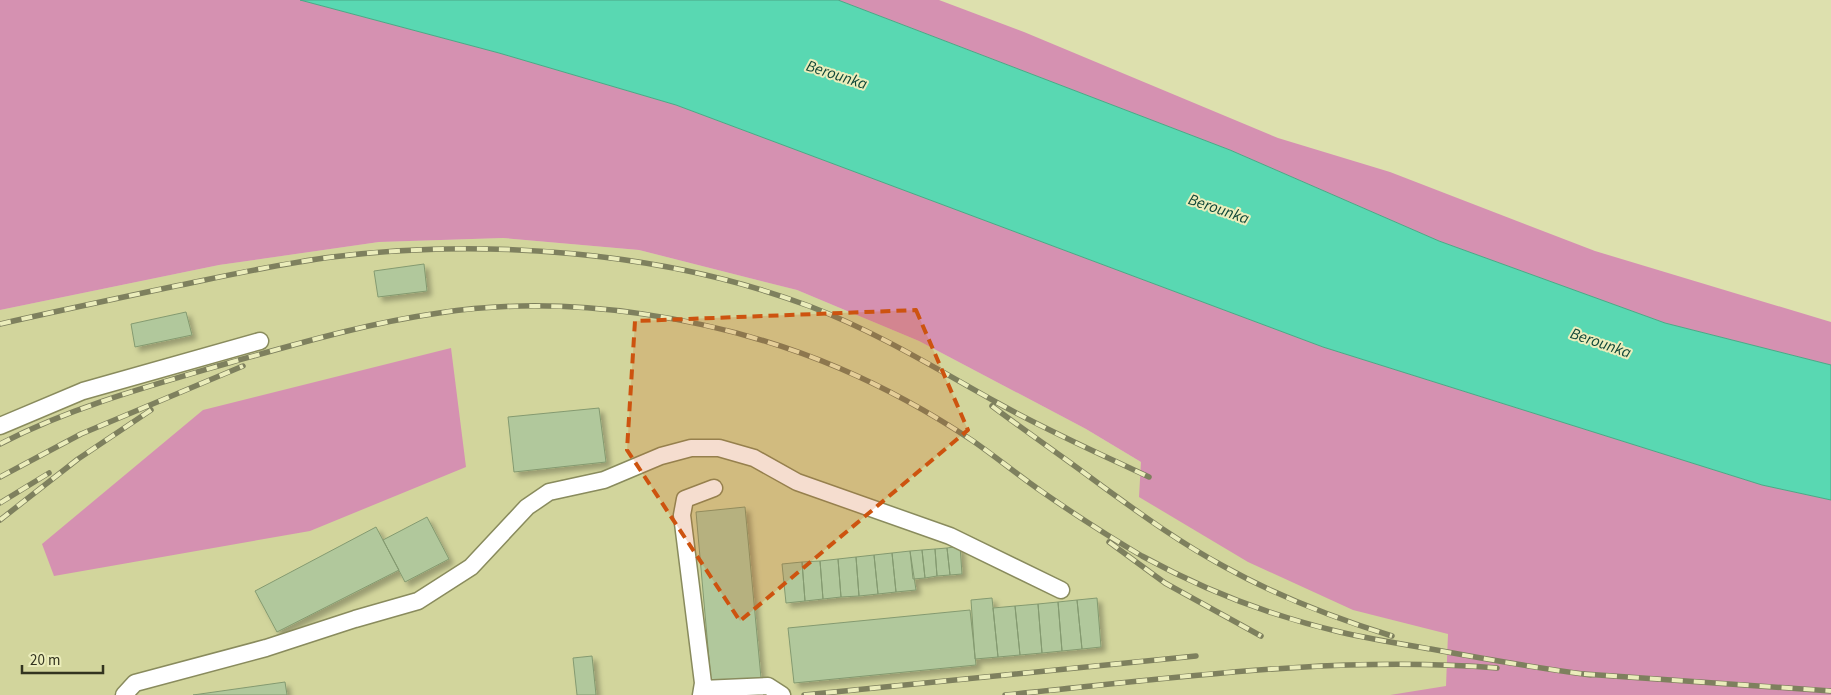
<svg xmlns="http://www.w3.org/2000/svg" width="1831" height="695" font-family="'Source Sans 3',sans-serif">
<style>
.built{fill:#d2d59c}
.green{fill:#d591b1}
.water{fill:#59d8b2;stroke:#4da686}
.building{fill:#b1c89c;stroke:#849a70;filter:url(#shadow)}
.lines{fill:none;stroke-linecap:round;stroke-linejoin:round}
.service-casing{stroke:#898b5d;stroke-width:19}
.service{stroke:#fff;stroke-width:16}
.rail-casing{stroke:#7e805e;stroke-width:5.5}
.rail{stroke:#ebedbb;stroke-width:4;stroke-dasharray:11;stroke-linecap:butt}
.marked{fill:#cd530f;fill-opacity:0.2;stroke:#cd530f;stroke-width:4;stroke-dasharray:10 6;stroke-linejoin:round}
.labels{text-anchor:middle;stroke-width:4;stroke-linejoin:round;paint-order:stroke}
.water-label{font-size:16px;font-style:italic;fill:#104738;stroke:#ebedbb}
</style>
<defs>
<filter id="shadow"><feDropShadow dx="4.5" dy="4.5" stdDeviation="2.5" flood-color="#0004"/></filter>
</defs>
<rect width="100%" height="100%" fill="#dde0ae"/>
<path class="built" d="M503 238 639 250 797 290 919 341 1086 429 1141 462 1831 655V695H0V310L219 265 379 242Z"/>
<path class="green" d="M0 0H300L499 53 676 105 1323 347 1762 485 1831 500V695H1390L1446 686 1448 634 1353 610 1248 562 1139 497 1141 462 1086 429 919 341 797 290 639 250 503 238 379 242 219 265 0 310Z
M838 0H939L1024 32 1278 138 1390 172 1595 251 1831 322V365L1665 323 1439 241 1230 150Z
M451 348 466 467 310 531 54 576 42 544 203 410Z"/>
<path class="water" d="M300 0H838L1230 150 1439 241 1665 323 1831 365V500L1762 485 1323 347 676 105 499 53Z"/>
<path class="building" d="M424 264 427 291 378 297 374 271Z
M186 312 192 335 135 347 131 324Z
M599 408 606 462 514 472 508 417Z
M745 507 761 678 711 682 696 512Z
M427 517 449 559 405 582 383 540Z
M376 527 399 570 277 632 255 591Z
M960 546 962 574 950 575 947 548Z
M947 548 950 575 937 576 935 549Z
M935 549 937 576 925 578 922 550Z
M922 550 925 578 913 579 910 551Z
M910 551 916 590 896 592 892 553Z
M892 553 896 592 878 594 874 555Z
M874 555 878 594 859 596 856 557Z
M856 557 859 596 841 597 838 559Z
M838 559 841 597 823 599 820 561Z
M820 561 823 599 805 601 802 562Z
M802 562 805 601 786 603 782 564Z
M992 598 998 657 975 659 971 600Z
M1097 598 1101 647 1082 649 1077 600Z
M1077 600 1082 649 1062 651 1058 602Z
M1058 602 1062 651 1042 653 1038 604Z
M1038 604 1042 653 1020 655 1015 606Z
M1015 606 1020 655 998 657 993 608Z
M970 610 976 665 794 683 788 628Z
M592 656 596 695H577L573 658Z
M285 682 287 695H193Z"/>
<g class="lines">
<defs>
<path id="service" d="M0 426 83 391 260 341
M702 689 768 686 782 695
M124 695 135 683 266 648 355 619 418 601 471 567 527 507 549 492 604 480 661 456 691 448H719L754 458 797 482 950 536 1061 590
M701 695 703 683 682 515 685 499 714 488"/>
</defs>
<use href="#service" class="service-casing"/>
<use href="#service" class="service"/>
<defs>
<path id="rail" d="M0 324C57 311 114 299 171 287 225 276 278 264 332 257 485 238 663 251 809 306 875 331 935 368 996 402 1046 430 1098 453 1149 477
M992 406C1028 433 1066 459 1102 486 1142 515 1182 544 1225 567 1279 597 1334 618 1392 636
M0 444C74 406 153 385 232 362 300 343 368 323 439 313 568 293 719 317 839 368 886 388 931 413 973 441 996 457 1018 475 1041 491 1074 514 1108 536 1142 556 1204 590 1271 616 1340 632 1370 639 1401 644 1431 649 1485 659 1537 668 1591 675
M0 477 81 434 243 366
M0 503 49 473
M0 520 78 459 151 410
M1109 542 1165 583 1261 636
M1584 674 1831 691
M804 695 1196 656
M1005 695C1168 679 1332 655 1497 668"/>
</defs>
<use href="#rail" class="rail-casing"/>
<use href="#rail" class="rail"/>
</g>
<path class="marked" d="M916 310 968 430 740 621 627 450 635 321Z"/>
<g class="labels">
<g class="water-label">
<text transform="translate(837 74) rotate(18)" y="6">Berounka</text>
<text transform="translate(1219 208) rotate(19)" y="6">Berounka</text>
<text transform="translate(1601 342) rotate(19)" y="6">Berounka</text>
</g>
</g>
<path d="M22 665v8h81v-8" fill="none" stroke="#32331f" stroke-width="2.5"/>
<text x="30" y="665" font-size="15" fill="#32331f" stroke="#ebedbb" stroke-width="4" paint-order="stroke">20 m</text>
</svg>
